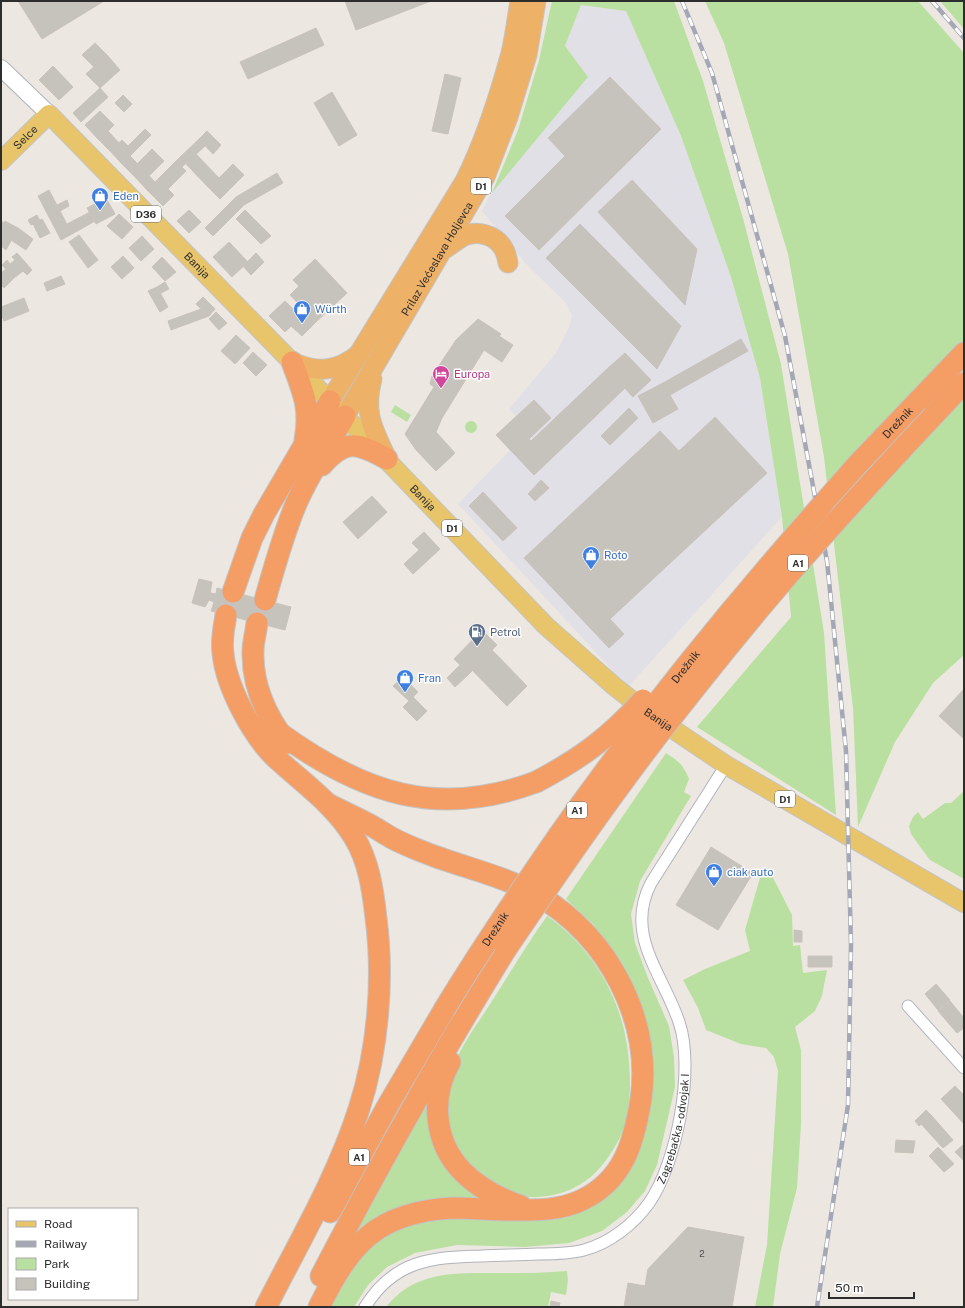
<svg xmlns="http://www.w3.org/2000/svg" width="965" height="1308" font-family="'Public Sans',sans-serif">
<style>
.industrial{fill:#e2e0e7}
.green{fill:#b9e0a1}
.building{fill:#c6c2bc;stroke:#c9c3ba}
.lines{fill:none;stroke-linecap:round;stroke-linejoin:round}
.minor-casing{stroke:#b1b3bc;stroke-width:13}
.secondary-casing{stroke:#b1b3bc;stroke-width:18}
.primary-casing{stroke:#c4c4c4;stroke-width:20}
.trunk-casing{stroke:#c4c4c4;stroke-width:21}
.motorway-casing{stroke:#c4c4c4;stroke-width:23}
.minor{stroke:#fff;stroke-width:11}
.secondary{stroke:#fff;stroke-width:16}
.primary{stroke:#e8c56b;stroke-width:18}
.trunk{stroke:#eeb168;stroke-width:19}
.motorway{stroke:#f49d65;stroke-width:21}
.rail-casing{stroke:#a3a7b6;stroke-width:4.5}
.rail{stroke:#fff;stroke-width:3;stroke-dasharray:9;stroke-linecap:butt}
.motorway-bridge-casing{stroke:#c4c4c4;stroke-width:23;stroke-linecap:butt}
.motorway-bridge{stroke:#f49d65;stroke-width:21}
.labels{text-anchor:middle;stroke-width:3;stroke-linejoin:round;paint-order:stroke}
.number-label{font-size:9px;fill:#535251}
.shield{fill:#fff;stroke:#6c6c6c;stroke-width:1}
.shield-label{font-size:10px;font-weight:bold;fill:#2d2d2d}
.street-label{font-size:11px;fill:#2d2d2d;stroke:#fff}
.shop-label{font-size:11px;fill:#366cbe;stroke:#fff;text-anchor:start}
.hotel-label{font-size:11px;fill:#b23c85;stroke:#fff;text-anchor:start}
.service-label{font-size:11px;fill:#4e5e75;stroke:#fff;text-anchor:start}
</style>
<rect width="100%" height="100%" fill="#ede7e1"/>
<path class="industrial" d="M581 5 626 11 681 136 731 277 760 378 782 517 628 687 458 504 510 450 496 435 516 417 509 409 556 353 569 327 572 316 567 304 527 265 482 211 565 46Z"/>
<path class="green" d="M552 1H674L703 81 744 222 781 364 824 633 836 815 697 727 791 617 782 517 760 378 731 277 681 136 626 11 581 5 565 46 588 77 492 193 518 130 539 60Z
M705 1H918L964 53V655L933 683 895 742 858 827 853 708 824 457 788 254 724 43Z
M940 1H964V29Z
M395 405 411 415 407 422 391 412Z
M465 427a6 6 0 1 1 12 0a6 6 0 1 1-12 0Z
M666 753C678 761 683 764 689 779L684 792 691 796 640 881 631 914 635 943 648 978 669 1026 674 1057 675 1087 657 1165 645 1191 627 1212 602 1231 569 1243 525 1247 457 1245 415 1253 387 1267 368 1285 354 1307H329L345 1277 367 1251 383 1237 399 1228 420 1221 451 1217 517 1220H554L578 1213 605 1198 623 1180 637 1158 641 1146 652 1098V1049L639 999 622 963 593 924 566 899Z
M964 791V879L930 860 921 848 911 834 909 826 913 817 918 812 923 819 945 803H951Z
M768 868 792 915 793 946 800 945 803 973 827 970 822 996 815 1011 795 1027 801 1050V1124L797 1188 780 1254 773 1307H755L767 1245 778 1071 774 1057 766 1048 741 1044 706 1030 698 1008 683 980 705 969 750 951 745 930 761 874Z
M547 916C590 946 619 993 627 1045 631 1072 632 1104 623 1131 616 1147 605 1164 592 1176 569 1196 533 1203 504 1192 500 1191 496 1187 492 1184 484 1179 467 1170 463 1163 460 1158 458 1152 455 1147 452 1140 444 1127 443 1120 443 1115 453 1065 456 1060 465 1040 480 1020 492 1001 510 973 527 944 547 916Z
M432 1088 430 1111 479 1195 476 1200 397 1209 376 1218 359 1230 358 1228Z
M567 1271 568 1280 566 1295 551 1292 548 1307H386C416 1269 459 1273 502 1273 524 1273 545 1273 567 1271Z"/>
<path class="building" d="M18 1H104L42 39Z
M345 1H431L356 30Z
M316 28 324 45 293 59 285 42Z
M285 42 293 59 248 79 240 62Z
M95 43 107 55 94 67 82 55Z
M107 55 120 70 100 88 86 74Z
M53 66 73 87 59 100 39 80Z
M445 74 461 78 448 134 432 131Z
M610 77 661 129 539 250 505 216 565 156 548 138Z
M100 88 108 97 81 122 73 113Z
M332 92 357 135 339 146 314 103Z
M123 95 132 104 124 112 115 103Z
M100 111 114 125 99 140 85 125Z
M145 129 151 135 134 152 128 146Z
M108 131 119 143 110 151 99 140Z
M207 131 221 145 213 154 199 139Z
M199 139 205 146 182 167 176 161Z
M122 140 134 152 122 164 110 151Z
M152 149 158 155 143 169 137 164Z
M196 154 219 178 209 188 186 164Z
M158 155 164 161 149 176 143 169Z
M130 156 143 169 135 177 122 164Z
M176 161 186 171 168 189 174 195 163 206 147 190Z
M233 164 244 175 220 199 209 188Z
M143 169 155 182 147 190 135 177Z
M277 173 283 183 244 205 236 197Z
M632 180 697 249 685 305 598 212Z
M49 190 60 211 49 217 38 196Z
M236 197 244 205 213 236 205 228Z
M106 198 115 214 96 224 87 208Z
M67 200 69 206 60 211 57 205Z
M189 210 201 222 189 233 177 221Z
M245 210 271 236 261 244 236 219Z
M60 211 72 234 61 240 49 217Z
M90 212 95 221 72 234 67 224Z
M119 214 133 227 122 239 107 226Z
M37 215 40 221 31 225 28 220Z
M42 219 50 233 40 238 33 224Z
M1 221 4 223 5 221 18 228 6 250 1 246Z
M580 224 681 326 657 369 546 258Z
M18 228 33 239 26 250 11 240Z
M79 235 98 260 88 268 69 242Z
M142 236 154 249 141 261 129 248Z
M229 242 248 262 232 277 213 257Z
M17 253 32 270 27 275 23 271 14 278 2 265 7 260 10 264 15 260 12 257Z
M256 253 264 262 251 275 243 266Z
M123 256 134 268 122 279 111 267Z
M162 257 176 272 165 281 152 267Z
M315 259 347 293 316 322 290 295 299 286 293 280Z
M6 269 14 278 4 288 1 285V273Z
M61 276 65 284 47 291 44 283Z
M165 282 169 289 161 293 157 287Z
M157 287 168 307 160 312 148 291Z
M203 297 215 309 209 316 196 304Z
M24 298 29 311 4 321 1 314V307Z
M285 301 301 317 285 332 269 316Z
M201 309 209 316 171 330 168 321Z
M216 312 227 323 219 330 209 319Z
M306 312 316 322 302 336 291 326Z
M478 319 501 334 499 336 513 345 502 362 484 350 442 418 436 432 416 450 405 434 434 387 430 384 432 376 456 340Z
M236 335 250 348 235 364 221 351Z
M741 339 748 351 670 395 663 383Z
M253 352 267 365 256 376 243 363Z
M625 353 651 380 633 397 607 369Z
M607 369 625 388 572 439 553 420Z
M663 383 678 409 653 423 638 396Z
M534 400 551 418 529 439 531 441 553 420 572 439 534 475 496 435Z
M629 408 638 418 610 445 601 436Z
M715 417 767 473 610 619 624 634 609 648 524 558 660 431 679 451Z
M436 432 455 453 436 471 416 450Z
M541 480 549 488 535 501 528 494Z
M483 492 517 528 503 541 469 506Z
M372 496 387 512 358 539 343 522Z
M424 532 440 549 413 574 404 564 419 550 412 543Z
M199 579 212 582 209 600 205 607 192 603Z
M217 588 291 607 285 630 211 611 214 602 209 600 211 593 216 594Z
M482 630 497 645 469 674 454 659Z
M492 650 527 686 507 706 472 670Z
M460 665 469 674 455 687 447 678Z
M403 677 418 692 413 697 427 711 417 721 403 707 409 701 393 686Z
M964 689V739L939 716Z
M711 847 753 873 718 930 676 905Z
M794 930 802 931V942H794Z
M808 956H832V967H808Z
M936 984 950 1000 938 1010 925 994Z
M950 1001 964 1018V1028L957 1033 938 1011Z
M955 1086 964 1095V1124L941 1099Z
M926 1110 931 1115 919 1126 915 1121Z
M931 1115 953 1140 943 1148 921 1124Z
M896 1140 915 1141 913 1153 895 1152Z
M964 1144V1161L955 1152Z
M938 1147 954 1164 944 1172 929 1156Z
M688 1227 744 1237 732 1307H624L628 1283 645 1286 648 1269Z
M551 1301 560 1303 559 1307H550Z"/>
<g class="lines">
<defs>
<g id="minor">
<path d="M908 1006 964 1068"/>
<path id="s1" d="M365 1307C394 1260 432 1257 482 1256 501 1255 519 1255 538 1254 553 1254 569 1254 584 1250 610 1243 634 1224 649 1203 677 1163 695 1068 679 1022 663 974 624 935 651 883L726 765"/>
</g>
<path id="secondary" d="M1 68 49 114"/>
<g id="primary">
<path id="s2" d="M1 161 49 114 330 401 546 626 614 686 643 709 726 765 964 903"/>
</g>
<g id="trunk">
<path d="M446 248C452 244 458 239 464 236 477 230 496 235 503 248 506 252 507 258 508 263"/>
<path d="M292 362C317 373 336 372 358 355"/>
<path d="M372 379C363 413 373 429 387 459"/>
<path d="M330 401 465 181C485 141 499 97 511 53 515 36 517 18 520 1"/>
<path id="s3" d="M345 416 485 177 508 117 527 55 536 1"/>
</g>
<g id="motorway">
<path d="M292 362C303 392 311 407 305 440"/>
<path d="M933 416 964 383"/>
<path d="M322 465C346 438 358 443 387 459"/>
<path id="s4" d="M822 505 857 465 964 353"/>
<path d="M233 592 252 538 264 514 330 401"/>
<path d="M265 600C274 568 283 535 296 504 309 474 328 445 345 416"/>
<path d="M226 615C224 627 221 640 223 653 226 686 252 735 276 758 303 783 335 805 354 837 369 861 373 891 376 918 384 979 378 1050 359 1109 337 1178 299 1242 266 1307"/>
<path d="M257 623C256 632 253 642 253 651 252 685 266 716 287 743"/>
<path d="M278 732C362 793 436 819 536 782"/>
<path d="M450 1062C430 1097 434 1143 463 1172 479 1188 500 1199 521 1206"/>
<path d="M330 1212 387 1107 444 1010"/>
<path d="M321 1276C379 1165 440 1056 506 949"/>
<path d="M319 1307C350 1244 377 1212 452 1208 471 1208 491 1210 511 1210 535 1210 559 1211 582 1200 624 1180 634 1142 641 1099 652 1019 608 937 539 896 503 875 460 867 421 851 411 847 401 843 392 838 385 834 379 830 372 826 358 818 343 812 328 804"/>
</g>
</defs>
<use href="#minor" class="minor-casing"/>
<use href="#secondary" class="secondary-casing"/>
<use href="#primary" class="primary-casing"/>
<use href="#trunk" class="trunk-casing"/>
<use href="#motorway" class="motorway-casing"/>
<use href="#minor" class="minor"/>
<use href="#secondary" class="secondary"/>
<use href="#primary" class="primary"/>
<use href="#trunk" class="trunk"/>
<use href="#motorway" class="motorway"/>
<defs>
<path id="rail" d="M682 1 712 73 785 336 827 561 846 751 851 945 848 1105 817 1307
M932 1 964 38"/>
</defs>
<use href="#rail" class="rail-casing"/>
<use href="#rail" class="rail"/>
<defs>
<g id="motorway-bridge">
<path d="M536 782C580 759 610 737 643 700"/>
<path d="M506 949C559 871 613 792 672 717 712 666 753 615 796 566 841 515 887 465 933 416"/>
<path id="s5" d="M444 1010C480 950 519 893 559 835 640 720 728 611 822 505"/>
</g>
</defs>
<use href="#motorway-bridge" class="motorway-bridge-casing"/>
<use href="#motorway-bridge" class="motorway-bridge"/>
</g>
<defs>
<symbol id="shop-pin" viewBox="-11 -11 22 30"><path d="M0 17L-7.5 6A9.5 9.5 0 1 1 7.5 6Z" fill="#3f7fe0" stroke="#fff"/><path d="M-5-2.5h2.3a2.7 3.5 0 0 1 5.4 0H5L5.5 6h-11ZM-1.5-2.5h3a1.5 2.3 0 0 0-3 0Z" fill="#fff"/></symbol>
<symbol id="hotel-pin" viewBox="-11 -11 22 30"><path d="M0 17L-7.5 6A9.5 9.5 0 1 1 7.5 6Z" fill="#d1479c" stroke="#fff"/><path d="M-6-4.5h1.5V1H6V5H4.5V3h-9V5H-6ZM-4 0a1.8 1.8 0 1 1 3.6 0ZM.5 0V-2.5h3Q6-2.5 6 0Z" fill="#fff"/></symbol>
<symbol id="fuel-pin" viewBox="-11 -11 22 30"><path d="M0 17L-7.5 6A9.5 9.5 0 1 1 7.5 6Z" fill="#5c6f8a" stroke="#fff"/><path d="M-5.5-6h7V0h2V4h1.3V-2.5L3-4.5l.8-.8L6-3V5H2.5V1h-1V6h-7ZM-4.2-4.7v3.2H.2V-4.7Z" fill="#fff"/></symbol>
</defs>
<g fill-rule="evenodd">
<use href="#shop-pin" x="90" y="186" width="20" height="27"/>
<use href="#shop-pin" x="292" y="299" width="20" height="27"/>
<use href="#hotel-pin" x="431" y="364" width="20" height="27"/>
<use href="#shop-pin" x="581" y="545" width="20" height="27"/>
<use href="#fuel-pin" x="467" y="622" width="20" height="27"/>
<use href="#shop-pin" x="395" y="668" width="20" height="27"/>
<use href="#shop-pin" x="704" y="862" width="20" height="27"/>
</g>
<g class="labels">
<g class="number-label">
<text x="702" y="1257">2</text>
</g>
<g class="shield">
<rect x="471" y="178" width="20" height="16" rx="3"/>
<rect x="131" y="206" width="30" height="16" rx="3"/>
<rect x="442" y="520" width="20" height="16" rx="3"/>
<rect x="788" y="555" width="20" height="16" rx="3"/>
<rect x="775" y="791" width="20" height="16" rx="3"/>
<rect x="567" y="802" width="20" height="16" rx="3"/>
<rect x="349" y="1149" width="20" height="16" rx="3"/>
</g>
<g class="shield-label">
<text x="481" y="190">D1</text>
<text x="146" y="218">D36</text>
<text x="452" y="532">D1</text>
<text x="798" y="567">A1</text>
<text x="785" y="803">D1</text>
<text x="577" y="814">A1</text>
<text x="359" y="1161">A1</text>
</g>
<g class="street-label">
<text dy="4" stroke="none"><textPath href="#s2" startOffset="34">Selce</textPath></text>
<text dy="4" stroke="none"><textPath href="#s3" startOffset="182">Prilaz Većeslava Holjevca</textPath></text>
<text dy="4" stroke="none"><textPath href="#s2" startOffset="279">Banija</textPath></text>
<text dy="4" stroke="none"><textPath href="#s4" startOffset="112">Drežnik</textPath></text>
<text dy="4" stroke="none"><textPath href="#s2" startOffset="603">Banija</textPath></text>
<text dy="4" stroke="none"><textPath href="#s5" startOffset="420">Drežnik</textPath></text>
<text dy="4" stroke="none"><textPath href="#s2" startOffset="927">Banija</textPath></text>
<text dy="4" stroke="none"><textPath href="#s5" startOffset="96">Drežnik</textPath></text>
<text dy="4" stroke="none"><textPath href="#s1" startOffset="398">Zagrebačka - odvojak I</textPath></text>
</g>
<g class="shop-label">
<text x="113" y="200">Eden</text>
<text x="315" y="313">Würth</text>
<text x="604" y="559">Roto</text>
<text x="418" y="682">Fran</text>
<text x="727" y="876">ciak auto</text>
</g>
<g class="hotel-label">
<text x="454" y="378">Europa</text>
</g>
<g class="service-label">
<text x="490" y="636">Petrol</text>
</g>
</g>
<rect width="965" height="1308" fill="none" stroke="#2d2d2d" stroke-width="4"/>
<rect x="8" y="1208" width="130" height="92" fill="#ffffff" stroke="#ababab"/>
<rect x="16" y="1221" width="20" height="6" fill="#e8c56b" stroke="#ababab"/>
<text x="44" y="1228" font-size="12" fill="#2d2d2d">Road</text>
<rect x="16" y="1241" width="20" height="6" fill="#a3a7b6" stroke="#ababab"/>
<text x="44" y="1248" font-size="12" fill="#2d2d2d">Railway</text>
<rect x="16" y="1258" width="20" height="12" fill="#b9e0a1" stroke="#ababab"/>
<text x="44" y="1268" font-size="12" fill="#2d2d2d">Park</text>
<rect x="16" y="1278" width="20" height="12" fill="#c6c2bc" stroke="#ababab"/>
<text x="44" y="1288" font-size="12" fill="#2d2d2d">Building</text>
<path d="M829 1292v6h85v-6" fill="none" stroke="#2d2d2d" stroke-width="2"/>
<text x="835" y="1292" font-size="12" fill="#2d2d2d" stroke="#ffffff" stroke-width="3" paint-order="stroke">50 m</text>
</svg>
